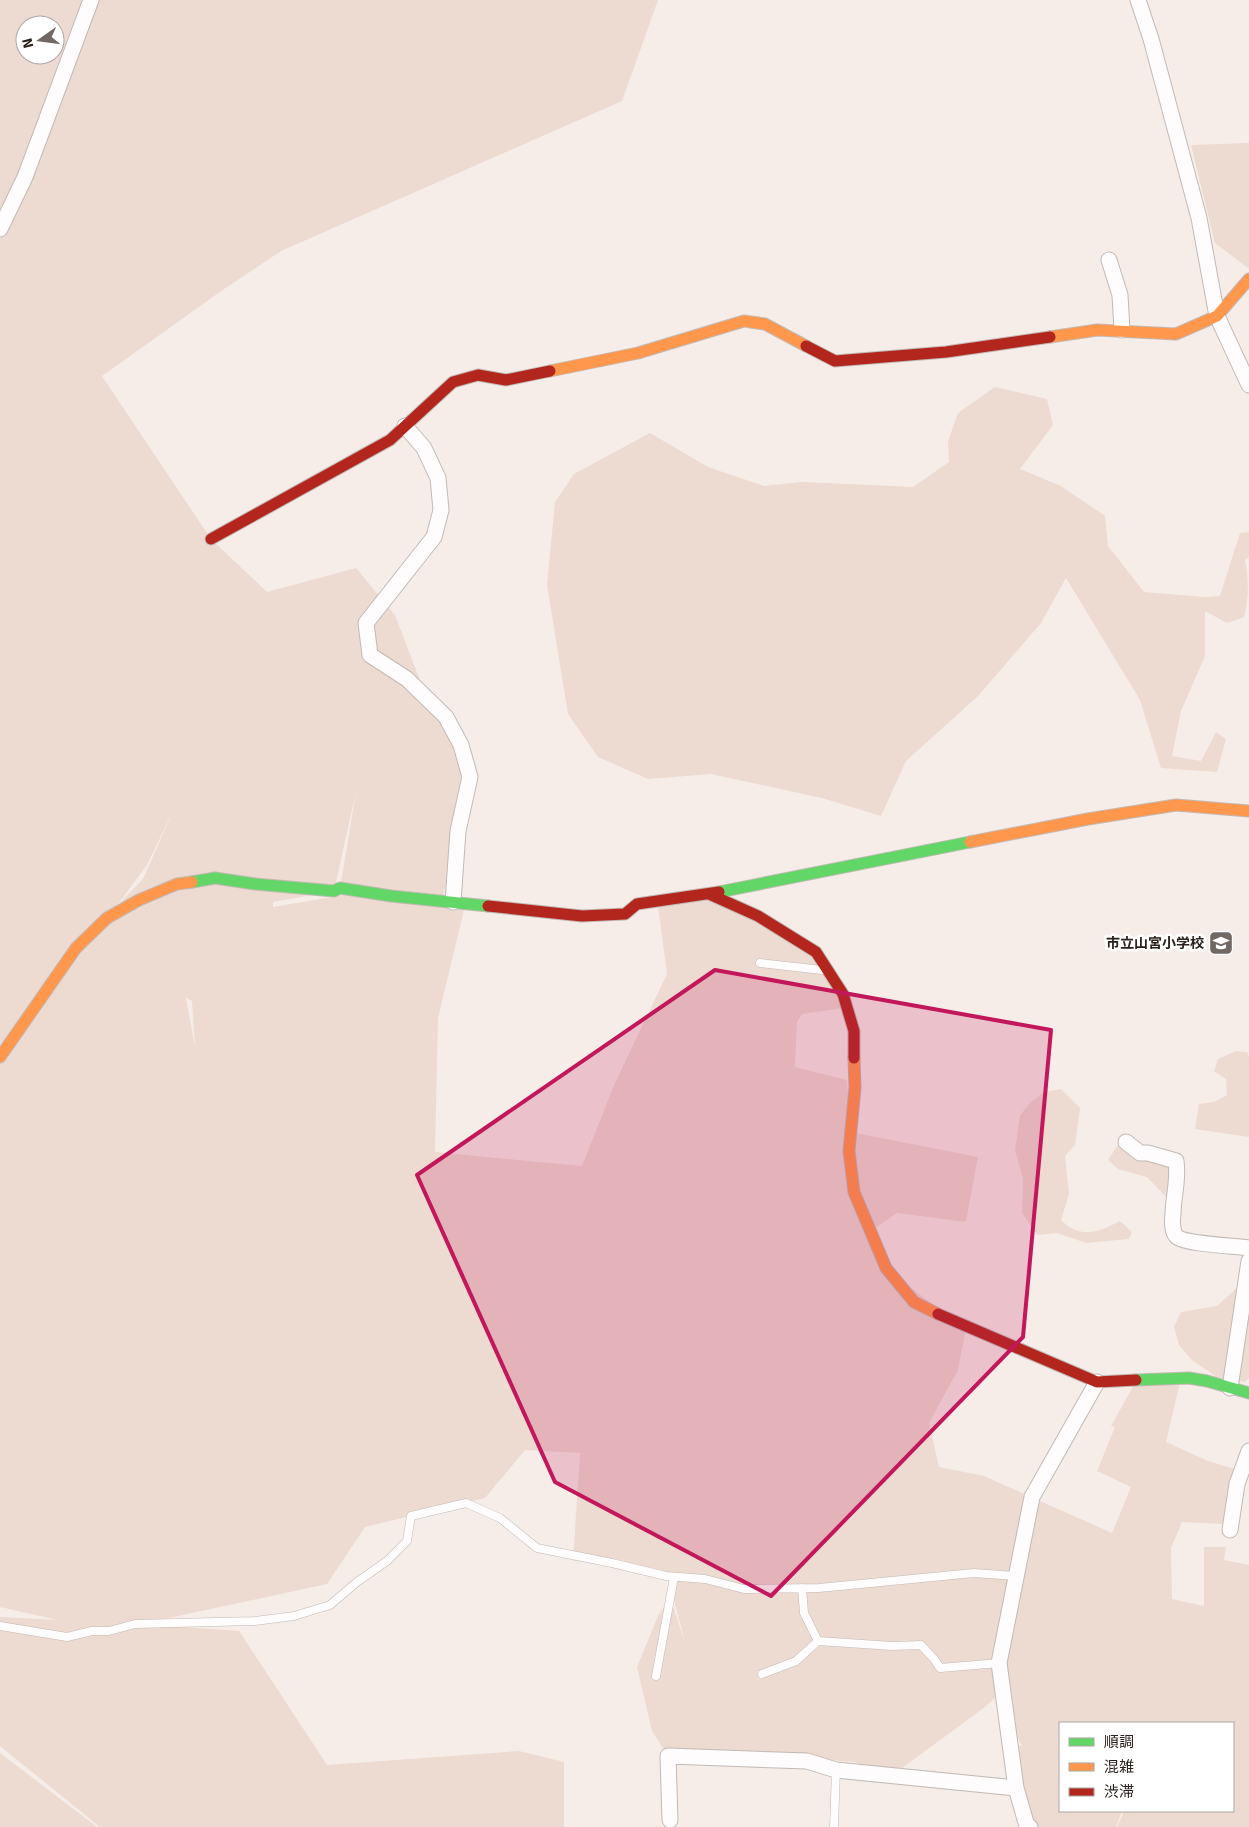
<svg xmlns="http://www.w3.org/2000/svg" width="1249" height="1827" font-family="Signika,'Noto Sans JP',sans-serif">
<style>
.green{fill:#eddad1;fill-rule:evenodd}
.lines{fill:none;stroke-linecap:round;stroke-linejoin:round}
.lane-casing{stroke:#c2b9b5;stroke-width:9}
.street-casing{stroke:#c2b9b5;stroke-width:17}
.fast-casing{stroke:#c2b9b5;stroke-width:13}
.slow-casing{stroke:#c2b9b5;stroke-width:13}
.jam-casing{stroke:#c2b9b5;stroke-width:13}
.lane{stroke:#fefcfc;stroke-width:8}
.street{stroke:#fefcfc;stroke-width:15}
.fast{stroke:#63d668;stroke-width:11}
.slow{stroke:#ff974d;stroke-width:11}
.jam{stroke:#b3261e;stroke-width:11}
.marked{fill:#c2185b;fill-opacity:0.2;stroke:#c2185b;stroke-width:4;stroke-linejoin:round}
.labels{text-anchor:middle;stroke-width:5;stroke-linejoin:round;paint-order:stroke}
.poi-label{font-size:14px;font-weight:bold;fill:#2a201c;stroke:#fff;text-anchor:end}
</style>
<rect width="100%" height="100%" fill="#f6ede9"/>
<path class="green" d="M0 0H658L622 101 281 251 224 289 102 376 211 539 267 592 356 568 395 615 429 704 461 758 460 824 442 901 340 888 356 792 334 891 273 902V907L344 895 464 910 438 1018 435 1152 582 1166 614 1085 667 974 658 906 709 894 816 952 844 1008 802 1014 797 1022 795 1067 847 1080 851 1132 978 1157 966 1222 897 1213 871 1231 883 1267 966 1329 958 1370 929 1423 939 1467 984 1476 1112 1533 1131 1487 1097 1471 1115 1427 1111 1426 1135 1383 1181 1378 1166 1442 1208 1461 1235 1469 1227 1524 1182 1522 1171 1548 1172 1599 1204 1606V1547H1226L1224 1560 1249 1565V1827H1117L1124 1811H1233V1723H1060V1811H1122L1116 1827H1030L1010 1745 1022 1746 997 1696 985 1707 898 1771 879 1775 856 1762 819 1759 668 1756 652 1731 637 1667 658 1616 670 1597 685 1643 668 1576 612 1563 573 1561 580 1453 525 1450 485 1498 365 1527 327 1584 141 1624 239 1631 327 1765 519 1751 564 1762V1827H100L0 1746V1617L58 1620 0 1607ZM25 25H55V55H25ZM174 809 143 879 115 908 147 865ZM180 994 192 1001 195 1047 186 998Z
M1249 143V268H1248L1215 243 1191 145Z
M995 387 1047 399 1053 425 1020 469 1061 486 1105 516 1108 546 1144 592 1205 597 1220 596 1240 533 1249 532V557L1245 560C1249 580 1249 598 1244 617L1227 623 1205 611V656L1181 711 1172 756 1201 761 1216 732 1226 739 1217 772 1161 768 1140 700 1066 578 1041 623 978 696 906 761 881 816 822 798 711 774 648 779 598 757 568 714 547 585 555 502 574 474 650 433 708 467 764 486 802 482 913 487 949 462 948 441 958 413Z
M1236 1051 1247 1052 1249 1057V1137L1195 1129 1199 1104 1214 1102 1227 1095 1226 1079 1214 1071 1218 1059Z
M1061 1089 1080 1108 1075 1145 1065 1156 1069 1194 1061 1220C1081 1240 1099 1232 1120 1221L1132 1232 1129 1239 1086 1243 1057 1233 1037 1235 1022 1213 1023 1179 1015 1150 1020 1115 1031 1102 1044 1092Z
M1119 1143 1172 1166 1171 1202 1147 1177 1118 1169 1108 1160Z
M1249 1282V1378L1245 1382 1217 1377 1192 1360 1179 1345 1174 1327 1181 1312 1217 1306 1241 1284Z
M0 1753 97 1827H0Z"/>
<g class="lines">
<defs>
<path id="lane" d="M760 963 822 970
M0 1626 67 1637 92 1631H109L135 1624 255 1621 294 1616 330 1605 357 1582 387 1561 407 1541 411 1516 466 1503 500 1518 537 1548 612 1563 666 1576 705 1579 744 1589 819 1588 974 1573 1015 1576
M818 1641 892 1646 921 1645 934 1659 940 1668 999 1663
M762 1674 796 1661 818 1641 804 1613 802 1588
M656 1676 674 1577
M834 1827 836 1770"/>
<path id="street" d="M1138 0 1151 39 1199 218 1217 316 1249 385
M0 229 25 177 91 0
M1109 260 1120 295 1122 330
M405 426 424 448 438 478 441 510 434 537 366 623 370 655 407 679 446 717 461 745 470 777 458 831 453 902
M1126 1142 1140 1153H1148L1176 1161C1179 1182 1173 1195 1173 1215 1172 1220 1172 1233 1177 1237 1186 1244 1235 1246 1249 1248
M1230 1388 1249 1261
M1230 1530 1237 1484 1249 1451
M670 1820 668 1756 807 1761 836 1770 1016 1788
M1030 1827 1027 1826 1016 1788 999 1663 1032 1497 1097 1382"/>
<path id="fast" d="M192 882 215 878 255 884 334 891 340 888 391 896 488 906
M719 892 970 842
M1136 1380 1189 1378 1207 1381 1249 1393"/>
<path id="slow" d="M1050 337 1097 330 1176 334 1217 316 1249 279
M550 371 638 353 744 321 765 324 806 346
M970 842 1088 819 1176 805 1249 811
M0 1057 76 948 107 918 139 900 177 884 192 882
M854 1058 855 1088 849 1151 854 1192 886 1268 914 1302 938 1314"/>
<path id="jam" d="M806 346 835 361 946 352 1050 337
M211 539 390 440 453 382 478 375 506 380 550 371
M709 894 758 916 816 952 843 994 854 1031V1058
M488 906 582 916 625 914 637 904 719 892
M938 1314 1097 1382 1136 1380"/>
</defs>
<use href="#lane" class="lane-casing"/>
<use href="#street" class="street-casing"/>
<use href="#fast" class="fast-casing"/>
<use href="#slow" class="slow-casing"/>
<use href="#jam" class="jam-casing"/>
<use href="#lane" class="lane"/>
<use href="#street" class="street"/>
<use href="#fast" class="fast"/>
<use href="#slow" class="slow"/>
<use href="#jam" class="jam"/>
</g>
<path class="marked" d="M715 970 1051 1030 1023 1337 771 1596 555 1482 417 1175Z"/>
<defs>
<symbol id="school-square" viewBox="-11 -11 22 22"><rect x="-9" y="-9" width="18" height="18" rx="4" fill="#716864" stroke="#fff"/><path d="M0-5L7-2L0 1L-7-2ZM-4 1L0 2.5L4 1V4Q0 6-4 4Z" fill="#fff"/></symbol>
</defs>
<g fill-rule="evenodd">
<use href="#school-square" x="1207" y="929" width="28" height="28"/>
</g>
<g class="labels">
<g class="poi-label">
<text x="1204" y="948">市立山宮小学校</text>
</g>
</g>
<rect x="1059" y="1722" width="175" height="90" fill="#ffffff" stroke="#aaa6a4"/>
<rect x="1069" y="1738" width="25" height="8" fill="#63d668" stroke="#aaa6a4"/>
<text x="1104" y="1747" font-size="15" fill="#2a201c">順調</text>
<rect x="1069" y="1763" width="25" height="8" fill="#ff974d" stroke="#aaa6a4"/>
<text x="1104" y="1772" font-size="15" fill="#2a201c">混雑</text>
<rect x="1069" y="1788" width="25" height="8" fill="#b3261e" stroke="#aaa6a4"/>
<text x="1104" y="1797" font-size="15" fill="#2a201c">渋滞</text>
<g transform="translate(40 40) rotate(256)"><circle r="24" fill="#ffffff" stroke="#aaa6a4"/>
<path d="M0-4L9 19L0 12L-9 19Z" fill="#716864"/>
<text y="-8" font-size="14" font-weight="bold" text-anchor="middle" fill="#2a201c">N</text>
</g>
</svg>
